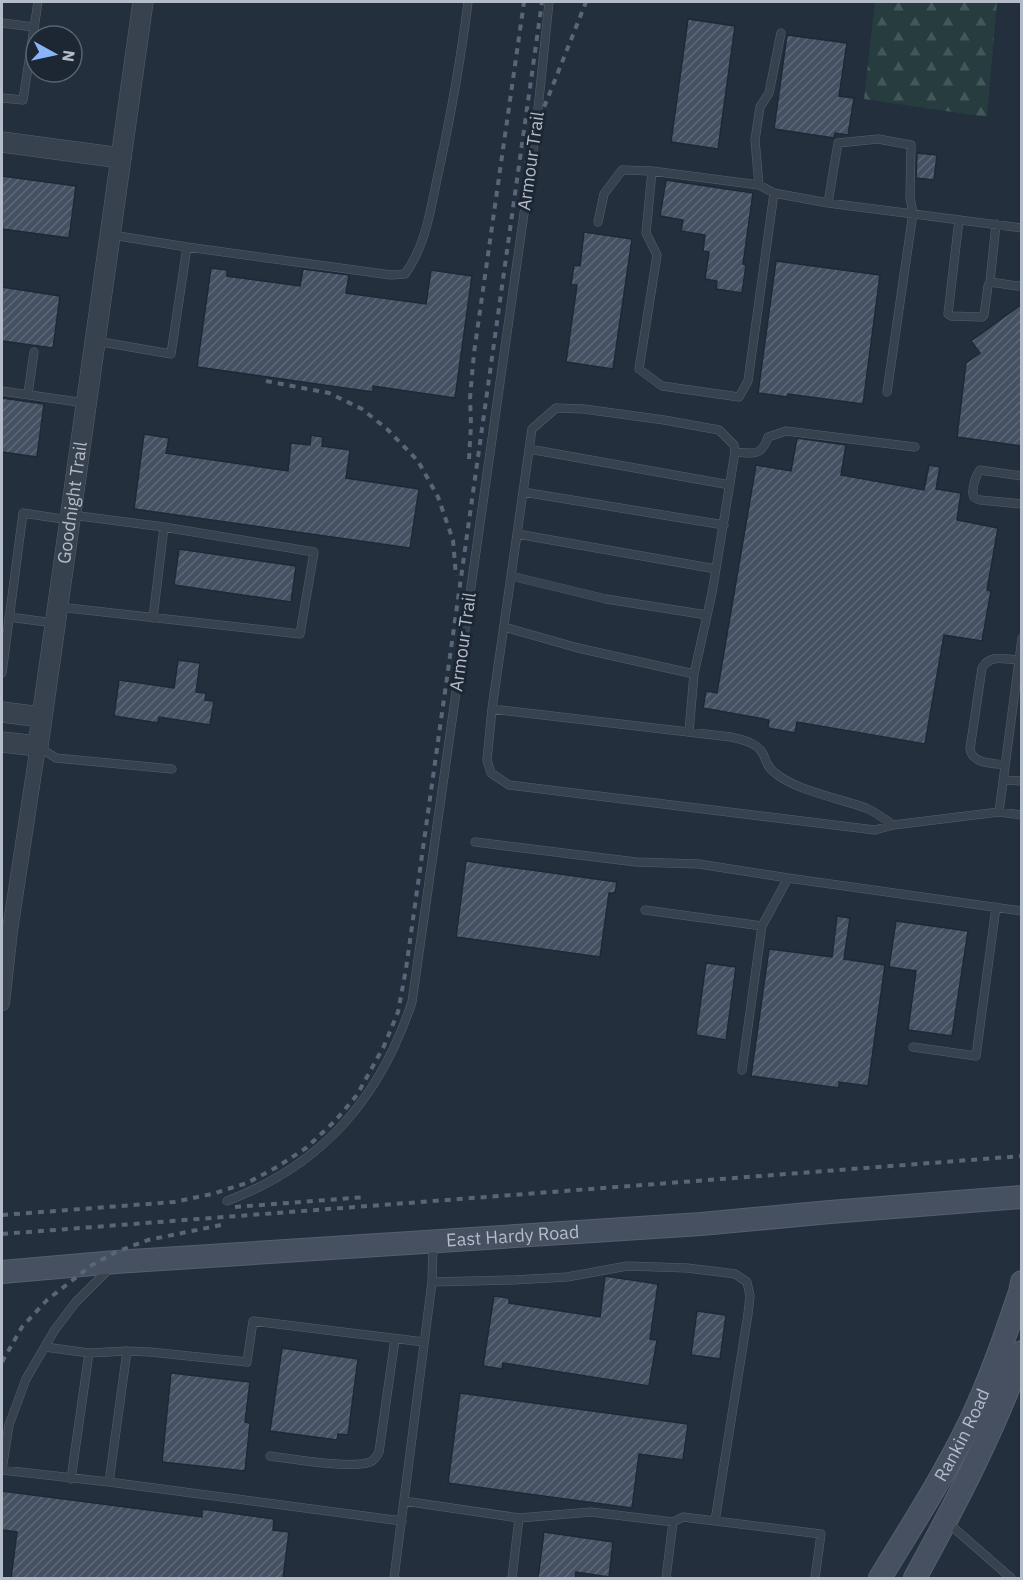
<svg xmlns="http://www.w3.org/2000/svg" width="1023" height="1580" font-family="'IBM Plex Sans',sans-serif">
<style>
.forest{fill:url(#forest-firs)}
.building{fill:url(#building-hatch);stroke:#1f2835;stroke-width:1.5}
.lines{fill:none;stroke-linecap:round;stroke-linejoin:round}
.service-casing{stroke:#565f6c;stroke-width:9}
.minor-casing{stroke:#565f6c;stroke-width:16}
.tertiary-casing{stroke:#565f6c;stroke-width:21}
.secondary-casing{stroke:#565f6c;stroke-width:24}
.service{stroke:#38414e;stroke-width:8}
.minor{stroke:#38414e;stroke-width:15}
.tertiary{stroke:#38414e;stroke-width:20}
.secondary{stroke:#465061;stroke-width:22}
.rail{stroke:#5a6575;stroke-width:4;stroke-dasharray:6 6;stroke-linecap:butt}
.labels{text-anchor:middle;stroke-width:6;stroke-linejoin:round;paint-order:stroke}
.street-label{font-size:18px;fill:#b4bcc9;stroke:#1d2633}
</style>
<defs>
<pattern id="forest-firs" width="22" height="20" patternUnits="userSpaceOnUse" patternTransform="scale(1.5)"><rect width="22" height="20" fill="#263c3f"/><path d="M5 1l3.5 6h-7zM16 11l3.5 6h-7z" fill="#435659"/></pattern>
<pattern id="building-hatch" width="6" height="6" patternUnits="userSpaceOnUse" patternTransform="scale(1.5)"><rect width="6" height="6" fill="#455162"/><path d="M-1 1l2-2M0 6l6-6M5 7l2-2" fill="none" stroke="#5d6877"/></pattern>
</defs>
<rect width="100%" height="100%" fill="#242f3e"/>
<path class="forest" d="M875 2H997L987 117 864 99Z"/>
<path class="building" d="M688 19 735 26 718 149 671 142Z
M787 35 847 43 839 96 854 98 848 135 835 133 834 138 774 129Z
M917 153 937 155 934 180 916 178Z
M2 176 76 186 69 238 2 229Z
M666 180 753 193 743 264 746 265 742 293 716 289 717 281 705 279 709 252 703 251 705 235 681 231 683 220 660 216Z
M584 232 632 239 613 369 566 362 577 285H571L574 265 580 266Z
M776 261 880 275 863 404 788 394V397L758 393Z
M211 268 227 270V276L300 286 303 269 349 275 346 293 426 304 431 270 472 276 455 398 373 386V392L197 367Z
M2 287 60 296 53 348 2 341Z
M1022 304V446L957 437 966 363 980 353 971 341Z
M2 398 44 404 37 457 2 452Z
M144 434 169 438 166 453 288 471 291 443 310 445 311 435 323 437 322 446 350 450 346 478 419 489 410 548 134 509Z
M797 438 846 445 841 475 924 490 929 465 940 467 936 489 961 493 957 520 998 528 987 590 991 591 982 641 944 635 925 744 797 722 795 733 768 728 769 720 703 708 706 691 717 693 756 465 791 471Z
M179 549 296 566 291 602 174 585Z
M178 660 200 663 196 692 206 693 205 700 214 701 210 725 159 717 158 723 114 716 119 680 174 688Z
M466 861 617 882 615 893H609L600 957 456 937Z
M837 916 850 918 844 959 885 965 868 1086 839 1082V1088L751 1076 769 949 832 957Z
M896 921 968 931 952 1036 908 1030 916 971 889 967Z
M706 963 736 967 726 1040 696 1035Z
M605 1276 658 1284 650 1339 657 1340 649 1386 503 1363 502 1369 483 1366 494 1296 509 1298V1303L600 1317Z
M697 1311 726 1315 720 1359 691 1355Z
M282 1348 358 1359 348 1435 338 1434 337 1440 270 1431Z
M171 1373 250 1382 245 1422 250 1423 245 1471 162 1462Z
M460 1393 688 1424 683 1460 639 1454 632 1508 448 1483Z
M2 1491 202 1517V1509L274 1519 273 1530 289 1532 283 1578H11L17 1532 2 1530Z
M544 1532 613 1542 609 1577 576 1572 575 1578H538Z"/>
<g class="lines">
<defs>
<path id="service" d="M2 23 34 27
M2 98 23 100 38 2
M652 171 646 233 657 255 639 369 662 386 739 397 748 381 774 193
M759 185 755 140 760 107 769 93 781 33
M828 203 838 143 878 139 911 145 910 198 913 213 887 392
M959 220 948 314 951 316 982 317 984 315 988 286 990 282 1018 286 1022 285
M598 222 604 194 622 170 652 171 759 185 774 193 828 203 1022 228
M187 247 391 275 405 274C427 244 431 205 439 170 451 114 461 58 468 2
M990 282 996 224
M96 341 171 354 187 247 112 235
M2 391 85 403
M28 394 34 352
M915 447 786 431 768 437C762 456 753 454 735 452L734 445 719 430 664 420 584 409 556 408 532 429 492 709 487 760 491 773 509 785 875 830 893 825 999 812 1022 815
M529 449 730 485
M1022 476 980 470C976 475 972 487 973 494 973 498 976 499 980 500L1022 504
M523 492 724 525
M517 534 716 569
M511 576 606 599 707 615
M59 607 300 634 314 552 164 527 72 515
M9 617 54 623
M153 618 164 527
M504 627 578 648 694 674 712 593 735 452
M2 673 23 513 69 520
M492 709 731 737C742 740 757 742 763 754 767 762 767 767 775 773 797 791 839 798 866 808 875 812 885 819 893 825
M689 732 694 674
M39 747 56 758 172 769
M1005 765C993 763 972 764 970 749L982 668C990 654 1004 659 1019 660
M1003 780 1022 781
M999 812 1022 638
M475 842 636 862 699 864 788 878
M645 910 762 926
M913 1047 976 1056 996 907
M742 1070 762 926 788 878 1022 911
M227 1201C323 1165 380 1098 412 1002L536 129 549 2
M110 1268 75 1303 54 1331 26 1379 9 1425 2 1470 109 1482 402 1521
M432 1282 513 1280 567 1277 627 1266 687 1268 720 1272 735 1274 747 1282 750 1296 748 1314 715 1521
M45 1347 89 1353 127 1351 150 1352 247 1362 253 1321 424 1342
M270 1456C293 1459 351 1469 370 1462 375 1460 376 1457 379 1452L395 1339
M71 1479 89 1353
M109 1482 127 1351
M404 1501 519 1518 591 1512 673 1522
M947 1522 1011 1578
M394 1578 432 1282 433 1244
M512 1578 519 1518
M666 1578 673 1522 683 1517 821 1534 815 1578"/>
<path id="minor" d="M2 1003 10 930 38 746"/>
<g id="tertiary">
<path d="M2 142 121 158"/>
<path d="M2 712 41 717"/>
<path id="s1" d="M2 742 38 746 143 2"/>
</g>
<g id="secondary">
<path id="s2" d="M2 1272 116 1262 701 1224 830 1212 1022 1197"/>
<path id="s3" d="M880 1578C911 1527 944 1476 970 1422 990 1380 1005 1336 1020 1292L1022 1282"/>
<path d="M915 1578C955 1505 994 1431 1022 1352"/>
</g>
</defs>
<use href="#service" class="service-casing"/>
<use href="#minor" class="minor-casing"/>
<use href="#tertiary" class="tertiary-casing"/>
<use href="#secondary" class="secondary-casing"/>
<use href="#service" class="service"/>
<use href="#minor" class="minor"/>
<use href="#tertiary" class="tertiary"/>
<use href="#secondary" class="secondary"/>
<path class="rail" d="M526 164 543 110 586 2
M266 381 329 393 362 409 387 429 418 461 438 497 453 540 456 576
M469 459 471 425 470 398 474 353 524 2
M235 1207 366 1197
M2 1215 174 1202 212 1194 247 1183 277 1167 306 1148 335 1121 357 1095 384 1046 398 1012 406 969 542 2
M2 1234 1022 1156
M2 1362 22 1327 47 1300 92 1265 116 1252 148 1240 226 1224"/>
</g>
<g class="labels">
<g class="street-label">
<text transform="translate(531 161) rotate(-82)" y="6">Armour Trail</text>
<text dy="6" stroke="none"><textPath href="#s1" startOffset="282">Goodnight Trail</textPath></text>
<text transform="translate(463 642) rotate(-82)" y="6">Armour Trail</text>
<text dy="6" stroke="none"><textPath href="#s2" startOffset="512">East Hardy Road</textPath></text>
<text dy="6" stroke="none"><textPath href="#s3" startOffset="165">Rankin Road</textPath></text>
</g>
</g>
<rect width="1023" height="1580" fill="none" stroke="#b4bcc9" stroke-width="6"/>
<g transform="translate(54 54) rotate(98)"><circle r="28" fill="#1d2633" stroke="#59626f" stroke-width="1.5"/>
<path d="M0-4.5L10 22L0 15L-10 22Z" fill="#8ab4f8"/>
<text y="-9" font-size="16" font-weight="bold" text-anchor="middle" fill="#b4bcc9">N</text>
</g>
</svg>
